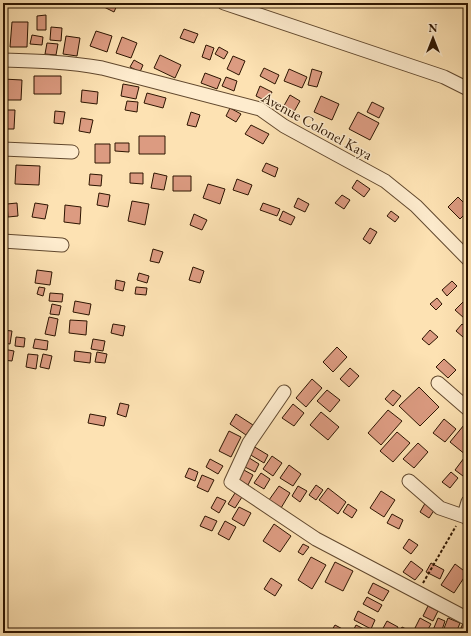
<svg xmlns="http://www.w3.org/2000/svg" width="471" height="636" font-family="'EB Garamond',serif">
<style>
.building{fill:#dc9b81;stroke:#2d1501}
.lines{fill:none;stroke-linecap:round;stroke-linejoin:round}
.minor-casing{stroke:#61482e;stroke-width:15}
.path{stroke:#2d1501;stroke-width:2;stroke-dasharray:3 2;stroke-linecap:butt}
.minor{stroke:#feecce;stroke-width:13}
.labels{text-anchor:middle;stroke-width:3;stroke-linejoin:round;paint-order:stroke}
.street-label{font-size:15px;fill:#2d1501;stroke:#feecce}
</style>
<rect width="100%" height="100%" fill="#fde2b3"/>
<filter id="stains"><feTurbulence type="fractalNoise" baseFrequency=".005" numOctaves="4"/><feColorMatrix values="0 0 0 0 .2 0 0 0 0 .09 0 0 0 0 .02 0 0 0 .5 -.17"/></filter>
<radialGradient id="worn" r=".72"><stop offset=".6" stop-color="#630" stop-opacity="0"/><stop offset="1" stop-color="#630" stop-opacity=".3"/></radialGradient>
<path class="building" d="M101 3H118L114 12 100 5Z
M46 15V30H37V16Z
M12 22H28L27 47H10Z
M51 27 62 28 61 41 50 40Z
M184 29 198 34 194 43 180 38Z
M96 31 112 36 107 52 90 46Z
M32 35 43 37 42 45 30 44Z
M66 36 80 38 77 56 63 54Z
M122 37 137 43 131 58 116 53Z
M47 43 58 44 56 55 45 54Z
M206 45 214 48 210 60 202 57Z
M219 47 228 52 224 59 215 54Z
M160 55 181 65 175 78 154 68Z
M233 56 245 61 239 75 227 69Z
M134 60 143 65 140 72 130 67Z
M264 68 279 75 275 84 260 76Z
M289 69 307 77 302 88 284 81Z
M312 69 322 72 317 87 308 85Z
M205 73 221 79 217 89 201 83Z
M34 76H61V94H34Z
M226 77 237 81 234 91 222 86Z
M3 79 22 80 21 100H3Z
M123 84 139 87 136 99 121 96Z
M260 86 272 92 268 102 256 96Z
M82 90 98 92 97 104 81 102Z
M147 93 166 98 163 108 144 103Z
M290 95 300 101 291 117 281 111Z
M321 96 339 104 332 120 314 112Z
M127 101 138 102 137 112 125 110Z
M372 102 384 108 379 118 367 112Z
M230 108 241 114 236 122 226 116Z
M3 110H15L14 129H3Z
M55 111 65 112 63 124 54 123Z
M191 112 200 115 196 127 187 125Z
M358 112 379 123 370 140 349 129Z
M81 118 93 120 90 133 79 131Z
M251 125 269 134 263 144 245 134Z
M139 136H165V154H139Z
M115 143H129V152L115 151Z
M95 144H110V163H95Z
M266 163 278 168 275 177 262 171Z
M16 165 40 166 39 185 15 184Z
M130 173H143V184L130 183Z
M154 173 167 176 164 190 151 188Z
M90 174 102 175 101 186 89 185Z
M173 176H191V191H173Z
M237 179 252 185 248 195 233 190Z
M357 180 370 189 364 197 352 188Z
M208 184 225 189 220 204 203 198Z
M99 193 110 195 108 207 97 205Z
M342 195 350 200 344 209 335 203Z
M458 197 468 207V211L460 219 448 207Z
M298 198 309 204 305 212 294 207Z
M132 201 149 204 145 225 128 221Z
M17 203 18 216 8 217 7 204Z
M35 203 48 205 45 219 32 217Z
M263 203 280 209 277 216 260 210Z
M3 204H4V223H3Z
M65 205 81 207 80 224 64 222Z
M283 211 295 217 291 225 279 220Z
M391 211 399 217 395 222 387 216Z
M194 214 207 220 202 230 190 225Z
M468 214V223L464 220Z
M370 228 377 232 370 244 363 239Z
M153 249 163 252 159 263 150 261Z
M193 267 204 271 200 283 189 280Z
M37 270 52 272 50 285 35 283Z
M139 273 149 276 147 283 137 280Z
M116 280 125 282 123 291 115 289Z
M452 281 457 286 447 296 442 290Z
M39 287 45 288 43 296 37 294Z
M136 287 147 288 146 295 135 294Z
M50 293 63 294 62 302 49 301Z
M437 298 442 304 436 310 430 304Z
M466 299 468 300V315L464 318 455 310Z
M75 301 91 304 89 315 73 312Z
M52 304 61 306 59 315 50 314Z
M49 317 58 319 55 336 45 334Z
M70 320 87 321 86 335 69 333Z
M113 324 125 326 123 336 111 333Z
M462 324 468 329V331L463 337 456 331Z
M3 330 12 331 10 344 3 343Z
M430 330 438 337 429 345 422 339Z
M16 337 25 338 24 347 15 346Z
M35 339 48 341 47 350 33 348Z
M93 339 105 341 103 351 91 349Z
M337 347 347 357 333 372 323 362Z
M3 349 14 351 12 361 3 360Z
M75 351 91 353 90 363 74 361Z
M97 352 107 354 105 363 95 362Z
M28 354 38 355 36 369 26 367Z
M43 354 52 356 49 369 40 367Z
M444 359 456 370 448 378 436 367Z
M350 368 359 376 349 387 340 379Z
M312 379 322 388 306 407 296 398Z
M419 387 439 407 420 426 399 406Z
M327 390 340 400 330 412 317 401Z
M393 390 401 396 393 406 385 399Z
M120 403 129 405 126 417 117 414Z
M293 404 304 413 294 426 282 418Z
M388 410 402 421 381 445 368 433Z
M321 412 339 427 328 440 310 425Z
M90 414 106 417 104 426 88 423Z
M236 414 253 425 246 435 230 424Z
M444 419 456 429 445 442 433 433Z
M464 425 468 428V453L466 455 450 442Z
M229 431 241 437 231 457 219 451Z
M397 432 410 443 393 462 380 451Z
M418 443 428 452 414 468 403 459Z
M253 446 268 455 264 463 249 454Z
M246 456 259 464 255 472 241 465Z
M272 456 282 463 273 476 263 469Z
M464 458 468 461 467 479 455 470Z
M210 459 223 466 218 474 206 467Z
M289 465 301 474 293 486 280 478Z
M189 468 198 472 195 481 185 477Z
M242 469 253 475 248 485 236 479Z
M451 472 458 478 450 488 442 482Z
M261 473 270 479 264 489 254 483Z
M202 475 214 480 208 492 197 487Z
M316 485 323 490 316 500 309 495Z
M279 486 290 493 281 508 269 500Z
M298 486 307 491 300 502 292 496Z
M328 488 346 502 338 514 319 500Z
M381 491 395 500 384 517 370 508Z
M235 493 242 497 235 508 228 504Z
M217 497 226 501 219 513 211 508Z
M427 500 437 506 429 518 420 512Z
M348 504 357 510 352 518 343 512Z
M239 507 251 513 244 526 232 519Z
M392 514 403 520 399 529 387 523Z
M205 516 217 521 212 531 200 526Z
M225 521 236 527 229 540 218 534Z
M274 524 291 536 280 552 263 541Z
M409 539 418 545 411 554 403 548Z
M303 544 309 547 303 555 298 552Z
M311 557 326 565 312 589 298 580Z
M411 561 423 570 415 580 403 572Z
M335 562 353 571 343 591 325 582Z
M431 563 444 570 440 579 426 572Z
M455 564 467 573 454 593 441 585Z
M271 578 282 585 275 596 264 589Z
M373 583 389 591 383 601 368 593Z
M367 597 382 605 378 612 363 604Z
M428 606 438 611 433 621 423 616Z
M358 611 375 620 371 629 354 620Z
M420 618 431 624 426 633 415 628Z
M438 618 445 621 441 633 433 630Z
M448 618 460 623 456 633H449L443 631Z
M387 621 398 627 395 633H389L382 630Z
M464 621 468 623V631L461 628Z
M335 625 350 633H330Z
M356 625 372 633H352Z
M402 627 410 631 409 633H399Z"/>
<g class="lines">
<defs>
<path id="minor" d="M224 3 444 77 468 89
M3 60C37 61 69 62 102 68L260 109 284 126 385 181 416 206 468 259
M3 149 72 152
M3 241 62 245
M438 383 468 409
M284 392 249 443 231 482 316 539 468 619
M409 481 440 508 466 517
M468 502 465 512 468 519"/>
</defs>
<use href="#minor" class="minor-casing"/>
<path class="path" d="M423 583 456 526"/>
<use href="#minor" class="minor"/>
</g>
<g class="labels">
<g class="street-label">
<text transform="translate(317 126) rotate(29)" y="5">Avenue Colonel Kaya</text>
</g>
</g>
<rect width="471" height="636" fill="none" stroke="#fde2b3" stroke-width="16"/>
<rect x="4" y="4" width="463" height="628" fill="none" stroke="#2d1501" stroke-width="2"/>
<rect x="8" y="8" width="455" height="620" fill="none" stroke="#2d1501"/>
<g transform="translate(433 38)" stroke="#feecce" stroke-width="3" paint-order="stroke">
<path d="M0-3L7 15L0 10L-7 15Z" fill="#2d1501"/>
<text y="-6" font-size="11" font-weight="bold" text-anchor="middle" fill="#2d1501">N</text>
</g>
<rect width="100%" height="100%" filter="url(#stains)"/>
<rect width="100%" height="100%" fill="url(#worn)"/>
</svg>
